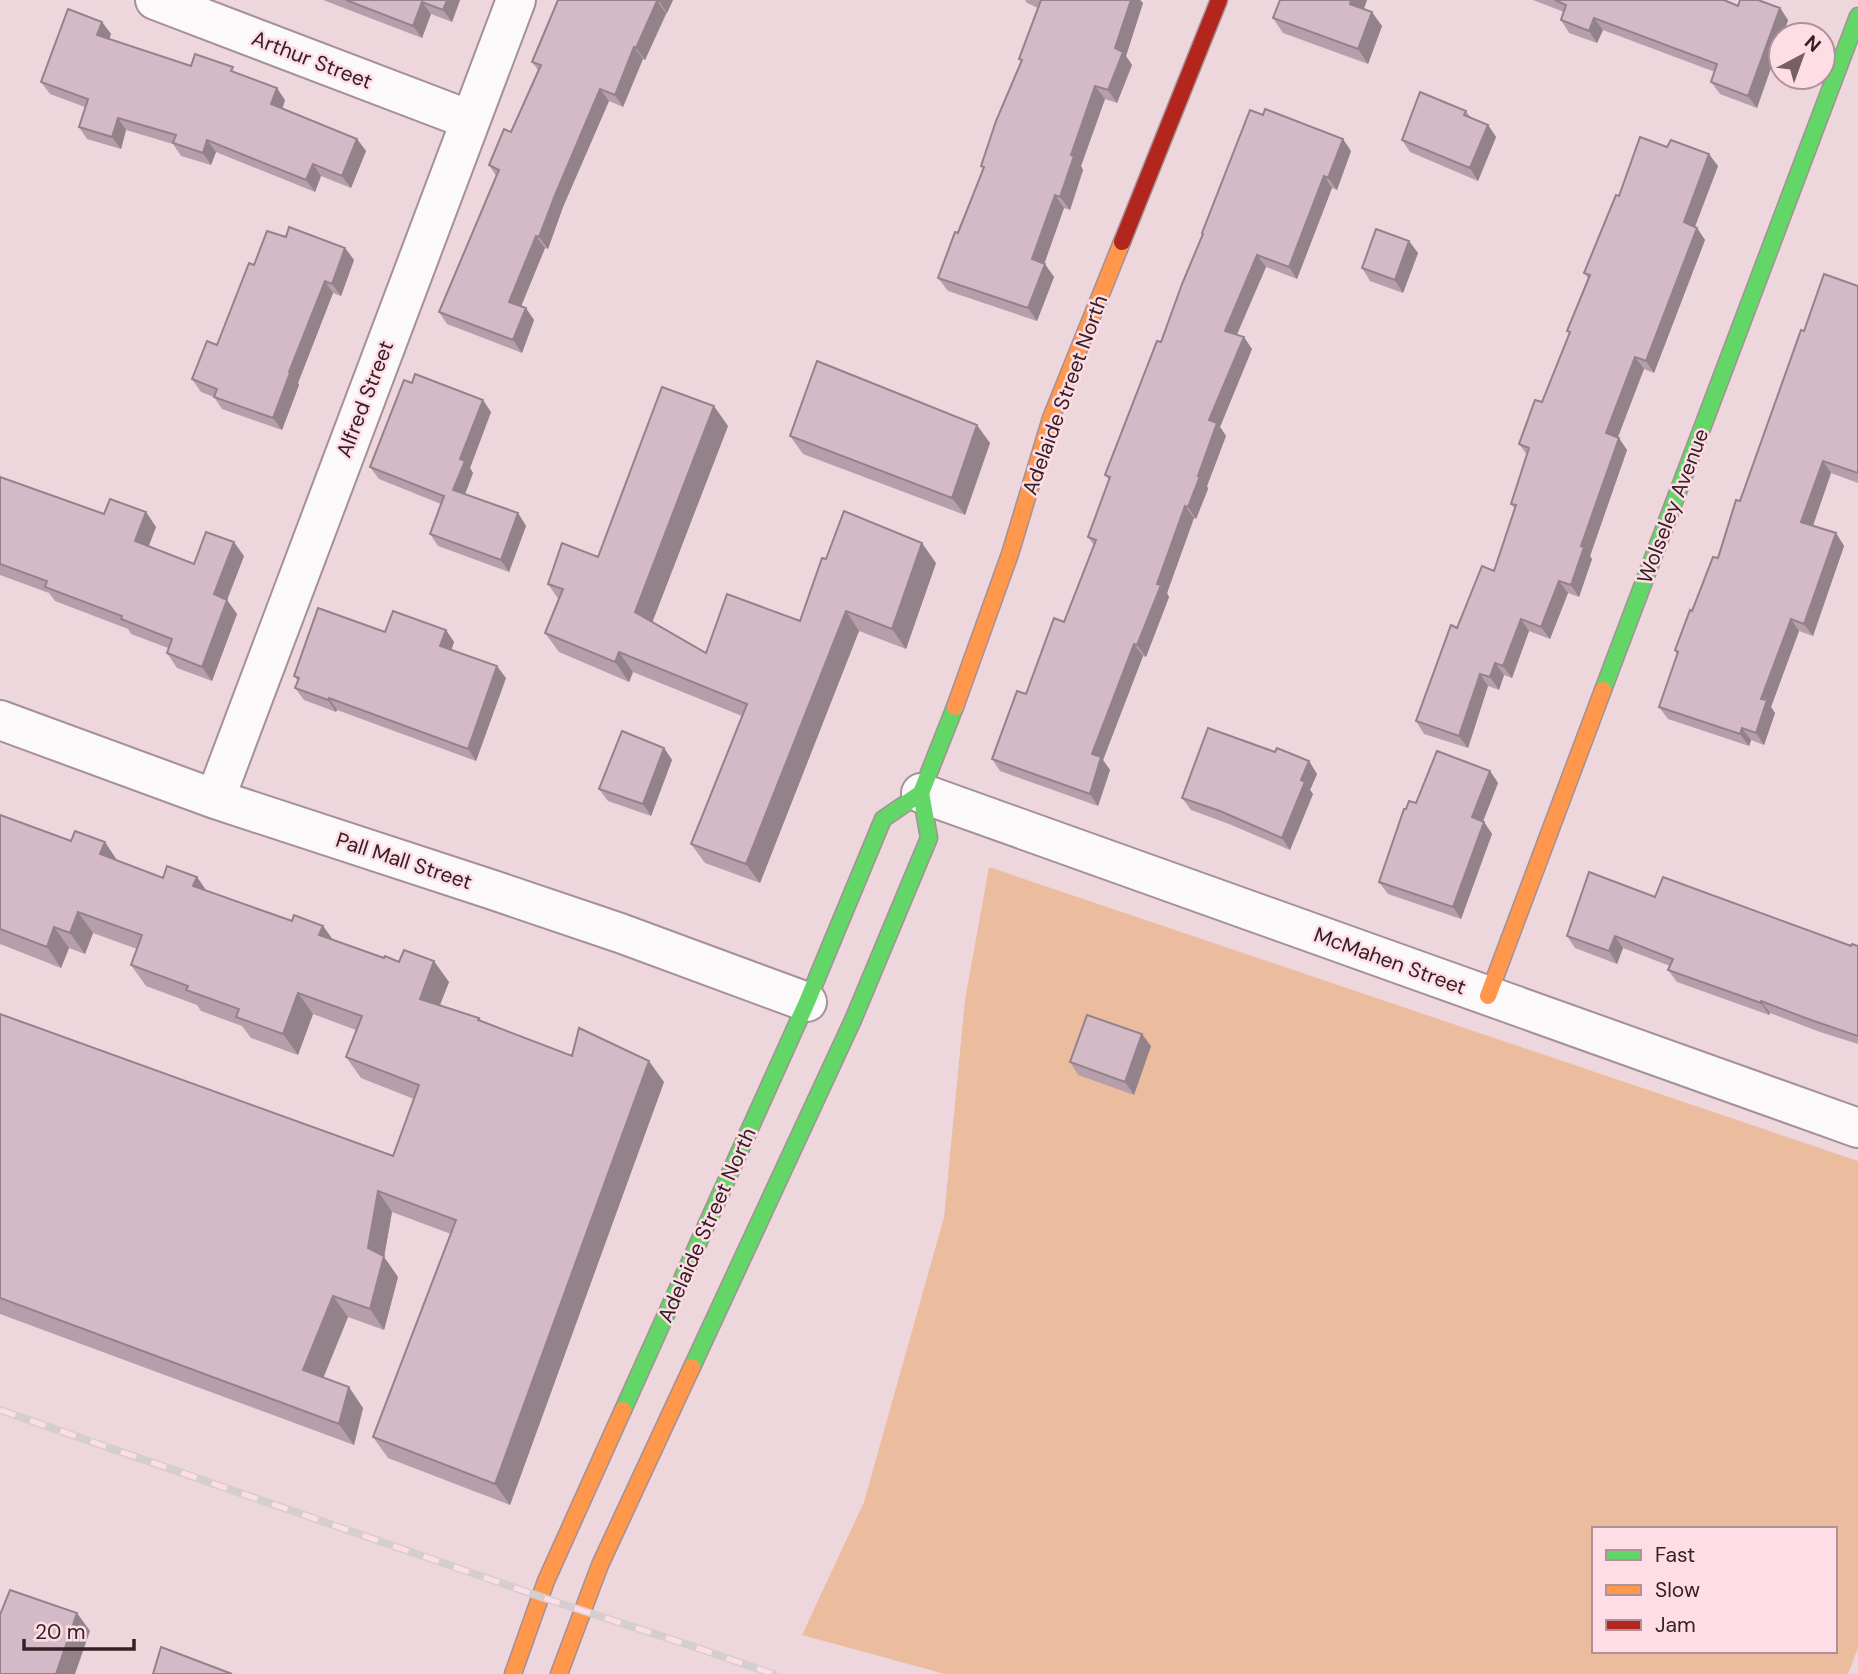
<svg xmlns="http://www.w3.org/2000/svg" width="1858" height="1674" font-family="'DM Sans',sans-serif">
<style>
.green{fill:#ecbc9f;fill-rule:evenodd}
.lines{fill:none;stroke-linecap:round;stroke-linejoin:round}
.street-casing{stroke:#a49096;stroke-width:42}
.fast-casing{stroke:#a49096;stroke-width:19}
.slow-casing{stroke:#a49096;stroke-width:19}
.jam-casing{stroke:#a49096;stroke-width:19}
.street{stroke:#fcf9fa;stroke-width:38}
.fast{stroke:#63d668;stroke-width:16}
.slow{stroke:#ff974d;stroke-width:16}
.jam{stroke:#b3261e;stroke-width:16}
.rail-casing{stroke:#d5cecf;stroke-width:8}
.rail{stroke:#ffdde6;stroke-width:5;stroke-dasharray:16;stroke-linecap:butt}
.wall{fill:#b69fab}
.shaded-wall{fill:#94828b}
.building{fill:#d4b9c7;stroke:#94828b;stroke-width:2}
.labels{text-anchor:middle;stroke-width:5;stroke-linejoin:round;paint-order:stroke}
.street-label{font-size:21px;fill:#342025;stroke:#ffdde6}
</style>
<rect width="100%" height="100%" fill="#eed6dd"/>
<path class="green" d="M989 867 1858 1161V1648L1848 1674H945L802 1635 864 1502 944 1217 965 1000ZM1594 1529H1835V1651H1594Z"/>
<g class="lines">
<defs>
<path id="street" d="M155 0 470 120
M0 720 215 799 490 889 620 933 807 1002
M921 793 1858 1128
M215 799 516 0"/>
<path id="fast" d="M1603 690 1858 16
M692 1367 853 1020 929 838 921 793 955 707
M623 1410 807 1002 883 819 921 793"/>
<path id="slow" d="M955 707 1010 554 1051 418 1122 242
M1488 996 1603 690
M513 1674 546 1581 623 1410
M559 1674 600 1565 692 1367"/>
<path id="jam" d="M1122 242 1219 0"/>
</defs>
<use href="#street" class="street-casing"/>
<use href="#fast" class="fast-casing"/>
<use href="#slow" class="slow-casing"/>
<use href="#jam" class="jam-casing"/>
<use href="#street" class="street"/>
<use href="#fast" class="fast"/>
<use href="#slow" class="slow"/>
<use href="#jam" class="jam"/>
<defs>
<path id="rail" d="M0 1410 556 1602 695 1647 773 1674"/>
</defs>
<use href="#rail" class="rail-casing"/>
<use href="#rail" class="rail"/>
</g>
<path class="wall" d="M323 0H460L452 22 431 14 422 38Z
M558 0H673L645 60 643 59 623 107 609 101 563 207 548 249 545 248 521 306 534 320 522 353 447 324 439 312 496 176 489 165 511 132 538 70 532 62Z
M1025 0H1140L1143 3 1126 56 1132 65 1117 103 1105 99 1081 166 1083 170 1070 210 1064 208 1044 264 1054 277 1037 321 948 291 938 278 983 169 981 166 1021 62 1019 59 1038 8 1027 3Z
M1280 0H1367L1364 9 1382 26 1368 64 1283 33 1273 18Z
M1533 0H1724L1738 6 1780 8 1788 20 1783 35H1781L1757 108 1720 94 1711 82 1715 72 1603 30 1597 43 1569 33 1561 20 1564 12Z
M102 22 111 34 109 39 191 66 237 73 285 100 282 109 357 139 366 151 351 188 321 176 315 192 216 152 211 165 181 156 173 144 126 130 121 149 87 139 79 127 85 107 50 94 41 82Z
M1466 111 1471 118 1488 125 1496 137 1478 181 1410 152 1402 140Z
M1667 147 1718 166 1695 227 1697 228 1705 240 1654 373 1644 369 1617 438 1627 450 1590 556 1592 559 1579 597 1568 593 1550 639 1529 631 1512 678 1504 675 1499 690 1488 686 1468 748 1424 734 1416 721 1457 628 1494 571 1515 509 1511 504 1527 455 1519 444 1542 402 1569 333 1567 331 1588 278 1584 273 1619 196Z
M1351 151 1337 190 1332 188 1297 279 1266 267 1237 335 1252 349 1220 427 1226 436 1207 486 1208 489 1196 519 1194 518 1167 593 1169 597 1146 657 1143 656 1103 760 1110 770 1098 806 1000 771 992 759 1064 622 1094 545 1088 537 1109 480 1105 475 1161 342 1203 235 1202 233Z
M286 237 345 248 354 260 341 296 333 293 298 383 299 385 282 430 222 409 214 397 201 392 192 379 217 345 254 265Z
M1409 241 1418 253 1403 293 1370 281 1362 268Z
M1858 286V483L1831 473 1813 526 1836 533 1844 546 1813 636 1799 631 1771 707 1775 713 1764 745 1751 740 1749 746 1668 719 1659 707 1677 654 1675 650 1718 558 1804 331Z
M491 412 470 468 473 473 465 494 518 513 526 526 509 572 438 546 430 534 441 504 379 479 370 467Z
M728 426 652 622 706 653 800 621 826 559 936 563 906 649 859 631 760 883 705 863 691 844 742 716 633 672 629 682 559 652 545 633 559 600 548 584 598 557Z
M790 436 990 443 965 515 803 454Z
M0 475 2 478 104 514 146 512 156 527 149 546 194 564 244 556 227 600 237 614 212 681 177 668 167 653 168 648 131 634 128 629 55 601 49 593 0 575Z
M446 630 454 642 451 650 506 678 476 761 337 710 336 712 304 700 295 688 298 681 294 676 385 632Z
M664 748 672 760 651 816 608 801 599 789Z
M1275 752 1309 761 1317 774 1310 790 1313 794 1290 850 1229 824 1191 810 1182 798Z
M1490 771 1498 783 1483 821 1492 834 1461 919 1388 894 1379 882 1406 809 1416 803Z
M0 815 163 878 197 877 206 890 292 921 323 926 333 940 449 982 440 1005 479 1018 481 1020 572 1056 664 1082 510 1505 388 1458 373 1437 451 1234 392 1212 384 1257 398 1277 384 1330 348 1317 323 1378 363 1408 354 1445 0 1314V1014L393 1156 414 1099 361 1078 346 1057 356 1030 313 1014 298 1055 251 1038 242 1026 201 1011 197 1005 146 986 131 965 137 949 93 933 85 954 69 948 61 968 0 944Z
M1655 897 1851 946H1858V1044L1820 1032 1770 1013 1769 1015 1677 982 1668 970 1670 966 1623 948 1617 964 1575 948 1567 936Z
M1151 1046 1134 1095 1078 1075 1070 1062Z"/>
<path class="shaded-wall" d="M447 0H460L452 22 443 10Z
M659 0H673L667 13 659 1Z
M1131 0H1140L1143 3 1126 56 1132 65 1117 103 1108 90 1115 48Z
M1351 0H1367L1360 18 1350 4Z
M657 1 666 13 645 60 636 48Z
M422 2 431 14 422 38 413 26Z
M1780 8 1788 20 1783 35H1781V40L1757 108 1748 96Z
M1372 12 1382 26 1368 64 1358 49Z
M1594 18 1603 30 1597 43 1589 31Z
M102 22 111 34 106 48 97 35Z
M634 47 643 59 623 107 615 95Z
M1095 86 1105 99 1081 166 1083 170 1070 210 1060 197 1071 155Z
M277 88 285 100 280 116 271 104Z
M600 89 609 101 563 207 548 249 539 237 555 195Z
M118 118 126 130 121 149 112 137Z
M1488 125 1496 137 1478 181 1470 168Z
M357 139 366 151 351 188 342 176Z
M1343 139 1351 151 1337 190 1328 178Z
M207 140 216 152 211 165 203 153Z
M1709 154 1718 166 1692 234 1684 222Z
M313 164 321 176 315 192 306 180Z
M1324 176 1332 188 1297 279 1289 267Z
M1055 195 1064 208 1041 273 1032 259Z
M1697 228 1705 240 1654 373 1646 361Z
M536 236 545 248 518 314 509 302Z
M1409 241 1418 253 1403 293 1395 280Z
M345 248 354 260 341 296 332 284Z
M1257 255 1266 267 1233 343 1225 331Z
M1045 264 1054 277 1037 321 1028 308Z
M325 281 333 293 298 383 299 385 282 430 273 418 289 372Z
M526 308 534 320 522 353 513 340Z
M1244 337 1252 349 1220 427 1226 436 1207 486 1208 489 1196 519 1188 507 1198 476 1209 420Z
M1635 357 1644 369 1615 445 1606 433Z
M483 400 491 412 470 468 473 473 462 502 453 490 460 459Z
M714 406 728 426 649 631 635 612Z
M977 425 990 443 965 515 952 498Z
M1619 438 1627 450 1590 556 1592 559 1579 597 1571 585 1581 546Z
M1823 461 1831 473 1810 534 1801 522Z
M1185 506 1194 518 1167 593 1169 597 1146 657 1137 645 1157 584Z
M146 512 156 527 145 555 135 541Z
M518 513 526 526 509 572 501 560Z
M1836 533 1844 546 1813 636 1804 624Z
M234 542 244 556 227 600 237 614 212 681 202 667 214 594Z
M922 543 936 563 906 649 892 629Z
M1559 581 1568 593 1550 639 1541 627Z
M846 611 859 631 760 883 746 864Z
M1521 619 1529 631 1512 678 1503 666Z
M1791 619 1799 631 1771 707 1775 713 1764 745 1756 733 1761 699Z
M446 630 454 642 449 658 440 646Z
M1134 644 1143 656 1103 760 1110 770 1098 806 1090 794 1092 754Z
M619 652 633 672 629 682 615 662Z
M1495 663 1504 675 1499 690 1490 677Z
M497 666 506 678 476 761 468 749Z
M1480 674 1488 686 1468 748 1459 736Z
M329 698 337 710 336 712 328 700Z
M1742 728 1751 740 1749 746 1740 734Z
M664 748 672 760 651 816 643 804Z
M1309 761 1317 774 1310 790 1313 794 1290 850 1282 838 1301 780Z
M1490 771 1498 783 1480 829 1472 817Z
M1484 822 1492 834 1461 919 1453 907Z
M105 842 119 863 100 854Z
M197 877 211 898 193 886Z
M78 912 93 933 85 954 70 933Z
M323 926 338 947 319 935Z
M54 927 69 948 61 968 47 947Z
M1615 936 1623 948 1617 964 1609 951Z
M434 961 449 982 434 1020 420 999Z
M298 993 313 1014 298 1055 283 1034Z
M1761 1001 1770 1013 1769 1015 1761 1003Z
M1142 1034 1151 1046 1134 1095 1125 1082Z
M649 1061 664 1082 510 1505 495 1484Z
M378 1191 392 1212 384 1257 398 1277 384 1330 370 1309 368 1248Z
M333 1296 348 1317 318 1391 303 1370Z
M349 1387 363 1408 354 1445 339 1424Z
M77 1613 90 1631 75 1674H56Z"/>
<path class="building" d="M346 0H447L443 10 422 2 413 26Z
M558 0H659V1H657L636 48 634 47 615 95 600 89 555 195 539 237 536 236 509 302 526 308 513 340 439 312 499 170 489 165 504 129 511 132 541 65 532 62Z
M1041 0H1131L1115 48 1123 52 1108 90 1095 86 1071 155 1074 156 1060 197 1055 195 1032 259 1045 264 1028 308 938 278 955 232 958 233 984 167 981 166 996 121 1022 60 1019 59Z
M1280 0H1351L1350 4 1372 12 1358 49 1273 18Z
M1555 0H1724L1738 6 1740 0H1758L1780 8 1748 96 1711 82 1717 64 1594 18 1589 31 1561 20 1566 5Z
M68 9 102 22 97 35 191 66 195 54 233 67 231 71 277 88 271 104 357 139 342 176 313 164 306 180 207 140 203 153 173 143 176 135 118 118 112 137 79 127 88 99 41 82Z
M1420 92 1466 111 1464 115 1488 125 1470 168 1402 140Z
M1265 109 1343 139 1328 178 1324 176 1289 267 1257 255 1225 331 1244 337 1209 420 1217 423 1198 476H1200L1188 507 1185 506 1157 584 1161 585 1137 645 1134 644 1092 754 1101 757 1090 794 992 759 1017 691 1026 694 1054 618 1064 622 1096 540 1088 537 1110 477 1105 475 1157 341 1161 342 1182 284 1203 234 1202 233 1250 110 1263 115Z
M1640 137 1667 147 1671 140 1709 154 1684 222 1697 228 1646 361 1635 357 1606 433 1619 438 1581 546 1584 547 1571 585 1559 581 1541 627 1521 619 1503 666 1495 663 1490 677 1480 674 1459 736 1416 721 1451 625 1457 628 1482 566 1494 571 1516 505 1511 504 1529 448 1519 444 1535 400 1542 402 1570 332 1567 331 1590 275 1584 273 1616 195 1619 196Z
M289 227 345 248 332 284 325 281 289 372 290 373 273 418 214 397 217 389 192 379 207 341 217 345 249 263 254 265 267 231 286 237Z
M1376 229 1409 241 1395 280 1362 268Z
M1824 274 1858 286V473L1823 461 1801 522 1836 533 1804 624 1791 619 1761 699 1767 700 1756 733 1742 728 1740 734 1659 707 1678 652 1675 650 1690 610 1692 611 1713 557 1718 558 1736 500 1740 501 1801 330 1804 331Z
M817 361 977 425 952 498 790 436Z
M415 374 483 400 460 459 465 461 453 490 518 513 501 560 430 534 444 496 370 467 404 380 412 383Z
M662 387 714 406 635 612 706 653 727 594 800 621 822 558 826 559 844 511 922 543 892 629 846 611 746 864 691 844 747 704 619 652 615 662 545 633 563 589 548 584 562 543 598 557Z
M0 477 104 514 110 499 146 512 135 541 194 564 206 532 234 542 214 594 227 600 202 667 167 653 172 639 121 619 122 616 45 587 47 581 0 564Z
M318 608 385 632 393 611 446 630 440 646 497 666 468 749 329 698 328 700 295 688 299 678 294 676Z
M1208 728 1275 752 1277 748 1309 761 1301 780 1305 782 1282 838 1220 811 1182 798Z
M622 731 664 748 643 804 599 789Z
M1437 751 1490 771 1472 817 1484 822 1453 907 1379 882 1404 809H1406L1409 801 1416 803Z
M0 815 71 841 75 831 105 842 100 854 163 878 167 866 197 877 193 886 292 921 294 915 323 926 319 935 384 958 385 956 399 962 404 950 434 961 420 999 479 1018 478 1020 572 1056 579 1028 649 1061 495 1484 373 1437 456 1220 378 1191 368 1248 384 1256 370 1309 333 1296 303 1370 349 1387 339 1424 0 1298V1014L393 1156 419 1085 346 1057 362 1016 298 993 283 1034 236 1017 239 1009 186 990 188 986 131 965 142 935 78 912 70 933 54 927 47 947 0 929Z
M1589 872 1655 897 1663 877 1851 946 1852 944 1858 946V1036L1811 1020 1761 1001V1003L1668 970 1673 959 1615 936 1609 951 1567 936Z
M1087 1015 1142 1034 1125 1082 1070 1062Z
M10 1590 77 1613 56 1674H0V1615Z
M161 1647 232 1674H153Z"/>
<g class="labels">
<g class="street-label">
<text transform="translate(312 60) rotate(21)" y="7">Arthur Street</text>
<text transform="translate(1065 395) rotate(-70)" y="7">Adelaide Street North</text>
<text transform="translate(365 399) rotate(-69)" y="7">Alfred Street</text>
<text transform="translate(1673 506) rotate(-69)" y="7">Wolseley Avenue</text>
<text transform="translate(404 861) rotate(18)" y="7">Pall Mall Street</text>
<text transform="translate(1390 961) rotate(20)" y="7">McMahen Street</text>
<text transform="translate(707 1225) rotate(-66)" y="7">Adelaide Street North</text>
</g>
</g>
<rect x="1592" y="1527" width="245" height="126" fill="#ffdde6" stroke="#ae9199" stroke-width="2"/>
<rect x="1606" y="1550" width="35" height="10" fill="#63d668" stroke="#ae9199" stroke-width="2"/>
<text x="1655" y="1562" font-size="21" fill="#342025">Fast</text>
<rect x="1606" y="1585" width="35" height="10" fill="#ff974d" stroke="#ae9199" stroke-width="2"/>
<text x="1655" y="1597" font-size="21" fill="#342025">Slow</text>
<rect x="1606" y="1620" width="35" height="10" fill="#b3261e" stroke="#ae9199" stroke-width="2"/>
<text x="1655" y="1632" font-size="21" fill="#342025">Jam</text>
<g transform="translate(1802 56) rotate(41)"><circle r="33" fill="#ffdde6" stroke="#ae9199" stroke-width="2"/>
<path d="M0-5L12 26L0 18L-12 26Z" fill="#756065"/>
<text y="-10" font-size="19" font-weight="bold" text-anchor="middle" fill="#342025">N</text>
</g>
<path d="M24 1639v10h110v-10" fill="none" stroke="#342025" stroke-width="3.5"/>
<text x="35" y="1639" font-size="21" fill="#342025" stroke="#ffdde6" stroke-width="5" paint-order="stroke">20 m</text>
</svg>
